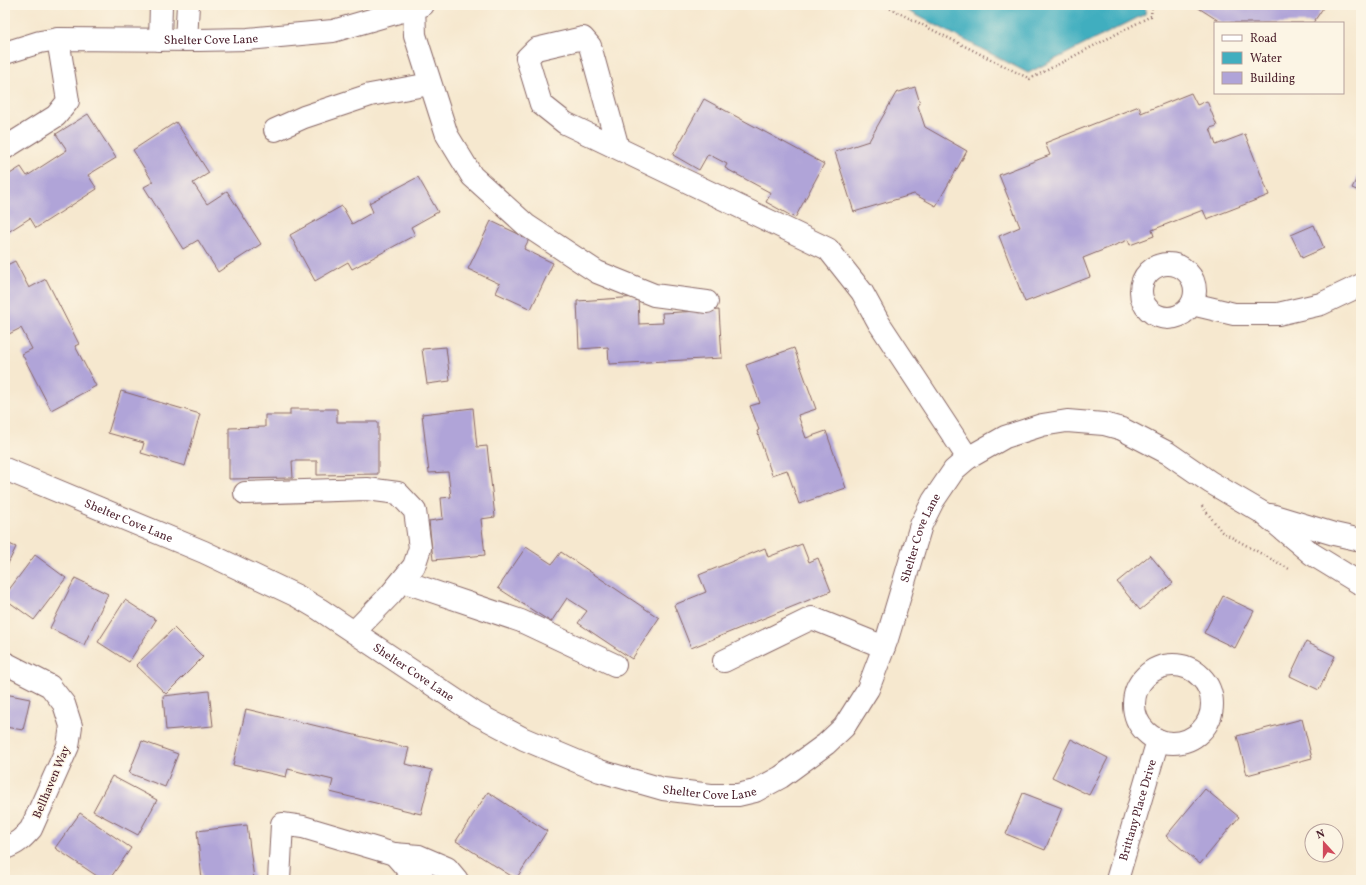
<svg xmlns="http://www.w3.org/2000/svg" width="1366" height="885" font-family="Vollkorn,serif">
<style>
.water{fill:#41aebf;stroke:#466675}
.building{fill:#b0a4d8}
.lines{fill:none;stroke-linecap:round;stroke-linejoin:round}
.minor-casing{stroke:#866564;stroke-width:24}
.path{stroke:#866564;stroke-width:2.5;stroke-dasharray:1 3;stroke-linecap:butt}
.minor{stroke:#fff;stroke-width:22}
.labels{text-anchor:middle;stroke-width:3;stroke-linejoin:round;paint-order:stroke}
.street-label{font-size:12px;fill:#4a1f2b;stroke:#fcf5e5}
</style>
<rect width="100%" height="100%" fill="#fcf5e5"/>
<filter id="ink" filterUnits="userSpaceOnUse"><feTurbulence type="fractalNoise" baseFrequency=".025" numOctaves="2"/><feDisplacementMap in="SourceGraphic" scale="8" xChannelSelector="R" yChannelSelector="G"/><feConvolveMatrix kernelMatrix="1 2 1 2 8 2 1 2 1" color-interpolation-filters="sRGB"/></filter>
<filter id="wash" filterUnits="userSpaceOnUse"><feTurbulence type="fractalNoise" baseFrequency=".012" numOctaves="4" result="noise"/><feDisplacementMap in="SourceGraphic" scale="16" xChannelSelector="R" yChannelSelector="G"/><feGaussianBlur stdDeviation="0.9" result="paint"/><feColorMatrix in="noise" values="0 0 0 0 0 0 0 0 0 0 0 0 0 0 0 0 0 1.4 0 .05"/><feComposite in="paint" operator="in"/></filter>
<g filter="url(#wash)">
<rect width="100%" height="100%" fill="#f6e8cf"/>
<path class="water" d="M897 5H1146L1145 14 1028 73Z"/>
<g id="blocks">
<path class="building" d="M1198 5H1325L1313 23H1222L1197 7Z
M915 87 920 103 918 106 925 127 967 151 936 206 914 194 854 212 835 152 869 141 896 93Z
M1191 93 1197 105 1207 101 1217 126 1210 128 1216 145 1245 134 1269 195 1207 219 1203 210 1152 230 1154 236 1130 245 1128 240 1083 258 1090 277 1025 302 999 236 1020 227 999 175 1050 155 1045 143 1139 106 1141 113Z
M704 99 824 164 795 218 766 202 771 193 725 168 727 164 708 154 699 170 673 155Z
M88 114 116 158 88 175 97 189 36 228 30 218 5 234V177L21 167 27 176 67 150 56 134Z
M176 122 209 173 193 183 207 204 227 191 261 244 218 272 198 240 183 249 144 187 153 182 133 150Z
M1361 170V192L1352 188Z
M418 177 438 212 411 227 415 235 352 269 348 262 315 281 290 235 342 206 352 224 373 212 369 203Z
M491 221 529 239 524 249 553 263 531 309 496 293 500 284 468 269Z
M1314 225 1324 248 1302 258 1291 235Z
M15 261 29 288 46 279 79 344 75 346 96 386 51 410 22 354 32 349 21 328 5 336V266Z
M638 297 639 324 663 323 662 313 719 310 722 358 609 364 608 347 579 349 577 301Z
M446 347 450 381 427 384 422 349Z
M794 348 816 409 798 415 806 438 826 431 846 488 799 504 787 470 772 475 757 431 759 430 750 406 760 403 746 365Z
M121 391 200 414 185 466 141 453 144 443 108 433Z
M473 408 477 447 487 446 495 517 481 519 485 555 433 560 429 521 443 519 441 498 451 497 448 472 429 473 422 414Z
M290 409H337V422H378V474L317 475V461H292L293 478 229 479V428L265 427V415H290Z
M5 542 16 547 5 570Z
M802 544 809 562 818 558 831 591 691 648 674 605 706 592 699 575 765 548 768 557Z
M526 547 552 564 561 552 659 618 632 659 578 623 587 611 567 598 551 622 498 588Z
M35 555 66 578 34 620 5 599V595Z
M1150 555 1173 583 1140 610 1117 582Z
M75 578 108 594 84 645 50 628Z
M1223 596 1254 611 1235 648 1204 633Z
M125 600 156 620 129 662 98 642Z
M174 628 203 657 166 694 136 665Z
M1306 642 1335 656 1319 690 1290 676Z
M209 691 213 726 166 730 163 696Z
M5 694 30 699 23 730 5 727Z
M246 709 409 748 405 764 432 770 421 814 330 792 333 780 288 769 286 777 233 765Z
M1302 719 1312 758 1247 775 1237 736Z
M1071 739 1108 758 1089 795 1052 777Z
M142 741 178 754 165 787 129 773Z
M112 776 157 800 138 835 93 811Z
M1205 789 1239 817 1200 864 1166 836Z
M488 792 547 831 516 879 456 841Z
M1023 793 1062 808 1045 850 1006 834Z
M80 813 131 848 109 880H103L55 848Z
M247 825 254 879 202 880 197 831Z"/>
</g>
</g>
<g filter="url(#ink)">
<use href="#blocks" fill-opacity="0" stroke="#866564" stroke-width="1"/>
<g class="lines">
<defs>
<g id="minor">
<path d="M414 5 415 35 447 135 472 176 526 225 597 272 654 295 707 302"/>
<path d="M160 40 161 5"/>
<path d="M186 40 188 5"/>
<path id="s1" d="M5 53 40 42 58 39 198 40 248 39 333 31 423 5"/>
<path d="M275 130 304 117 370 95 430 84"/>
<path d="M5 148 56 116 68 101 58 39"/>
<path d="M618 148 590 46 583 38 536 49 527 58 541 104 565 123 828 249 862 292 879 323 968 458"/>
<circle cx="1168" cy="291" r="27"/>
<path d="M1192 304 1234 314H1278L1321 304 1361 285"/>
<path id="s2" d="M5 469 204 552 297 596 319 609 475 713 524 739 600 771 663 789 711 795H738L755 791 781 777 826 744 844 727 868 689 887 639 921 525 933 501 954 470 968 458 1005 437 1042 425 1067 421 1104 424 1122 429 1168 453 1210 482 1263 513 1312 554 1361 584"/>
<path d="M245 493 367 489 398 493 415 511 420 548 414 566 390 595 354 632"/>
<path d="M1271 515 1334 534 1361 540"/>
<path d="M402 581 521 621 615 665"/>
<path d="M724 661 812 618 884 647"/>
<path d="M5 663 50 686 64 704 71 726 68 746 31 829C23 838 17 844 5 848"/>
<circle cx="1173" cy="704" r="39"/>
<path d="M394 854 410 872 423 880"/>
<path d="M279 880 282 824 303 827 394 854 419 856 447 868 457 880"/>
<path id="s3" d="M1117 880 1158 740"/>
</g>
</defs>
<use href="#minor" class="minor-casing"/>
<path class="path" d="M883 5 1030 79 1151 16 1152 5
M1202 506 1222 532 1291 570"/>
<use href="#minor" class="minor"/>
</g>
</g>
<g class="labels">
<g class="street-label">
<text dy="4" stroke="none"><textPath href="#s1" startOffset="208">Shelter Cove Lane</textPath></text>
<text dy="4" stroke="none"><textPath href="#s2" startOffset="134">Shelter Cove Lane</textPath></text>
<text dy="4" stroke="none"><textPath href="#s2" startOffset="1143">Shelter Cove Lane</textPath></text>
<text dy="4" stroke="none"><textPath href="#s2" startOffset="458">Shelter Cove Lane</textPath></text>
<text transform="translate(51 782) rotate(-67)" y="4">Bellhaven Way</text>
<text dy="4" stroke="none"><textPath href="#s2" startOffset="782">Shelter Cove Lane</textPath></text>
<text dy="4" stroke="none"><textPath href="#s3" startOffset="73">Brittany Place Drive</textPath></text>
</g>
</g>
<rect width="1366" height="885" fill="none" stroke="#fcf5e5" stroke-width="20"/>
<rect x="1214" y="22" width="130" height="72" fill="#fcf5e5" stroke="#b59f9b"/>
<rect x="1222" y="35" width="20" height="6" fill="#ffffff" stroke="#b59f9b"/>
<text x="1250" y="42" font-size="12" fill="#4a1f2b">Road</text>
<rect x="1222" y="52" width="20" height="12" fill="#41aebf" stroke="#b59f9b"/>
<text x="1250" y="62" font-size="12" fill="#4a1f2b">Water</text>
<rect x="1222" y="72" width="20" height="12" fill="#b0a4d8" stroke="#b59f9b"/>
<text x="1250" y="82" font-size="12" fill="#4a1f2b">Building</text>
<g transform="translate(1324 843) rotate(339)"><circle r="19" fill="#fcf5e5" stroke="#b59f9b"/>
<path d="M0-3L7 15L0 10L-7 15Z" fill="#d1495b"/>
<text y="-6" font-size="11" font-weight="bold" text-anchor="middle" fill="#4a1f2b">N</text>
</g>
</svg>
